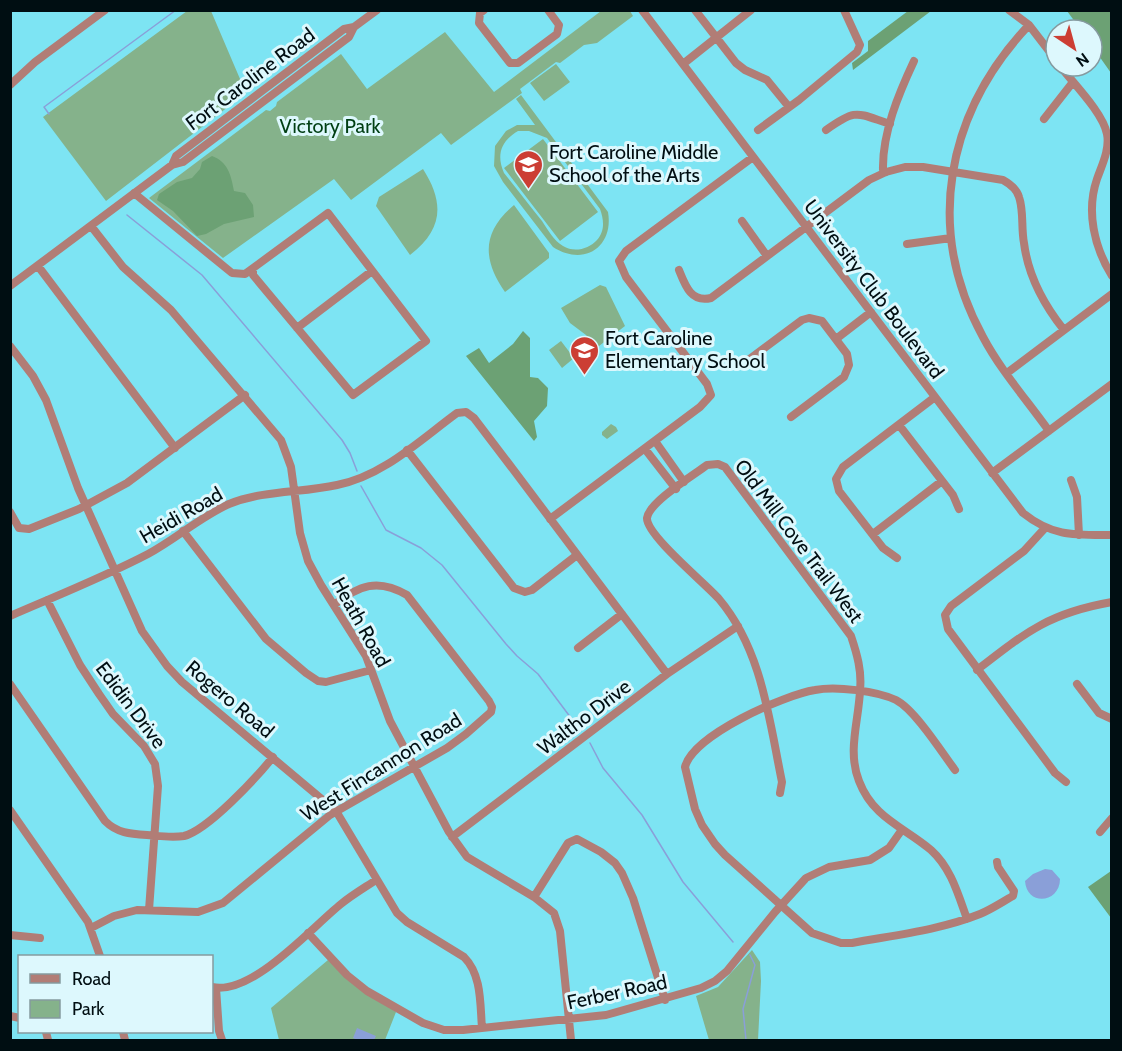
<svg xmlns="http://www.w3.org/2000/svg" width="1122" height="1051" font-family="Cabin,sans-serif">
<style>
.green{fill:#85b28b;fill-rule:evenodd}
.forest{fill:#6ca174}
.water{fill:#8a9fd8}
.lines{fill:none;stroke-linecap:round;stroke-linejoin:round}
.stream{stroke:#8a9fd8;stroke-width:1.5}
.minor{stroke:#b17d76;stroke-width:8}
.labels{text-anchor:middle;stroke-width:6;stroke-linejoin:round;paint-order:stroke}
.street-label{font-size:20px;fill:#000e12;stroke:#ddf8fd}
.park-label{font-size:20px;fill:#003f14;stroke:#ddf8fd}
.poi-label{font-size:20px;fill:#000e12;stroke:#ddf8fd;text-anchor:start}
</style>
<rect width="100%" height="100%" fill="#7de4f3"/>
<path class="green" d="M187 11H211L246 93 106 201 43 117Z
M601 11H630L633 16 597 43 584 45 560 63 556 62 520 89 522 93 451 145 441 133 351 200 334 179 223 258 149 198 266 110 270 111 276 106 277 102 341 54 367 89 445 32 494 92Z
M556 64 570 82 544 101 530 83Z
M521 95 608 212C614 247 584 267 553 247L503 182 494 166 495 146 506 131 517 125H535L516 99ZM518 131H529L547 138 600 209C604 220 605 231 597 240 589 249 574 253 563 246 554 241 548 230 542 221 529 205 517 189 504 173 496 155 501 141 518 131Z
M543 139 598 212 560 241 504 168Z
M423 169C444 202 444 229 410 255L376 206 379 197Z
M514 205 549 253V258L505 292C482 259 482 232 514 205Z
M600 285 606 287 625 326 599 346 594 345 586 335 570 323 561 308Z
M561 341 574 358 562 368 549 350Z
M611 424 616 427 618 431 607 439 602 435V432Z
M752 950 760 962 761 981 758 1040H709L696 996 718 987Z
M328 960 396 1012 385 1040H279L271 1008Z"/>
<path class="forest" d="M908 11H931L853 70 852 63 868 51V41Z
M1067 11H1111V73L1092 46V30H1081Z
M212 156C228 162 231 175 234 191L245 193 253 205 254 217 224 224 206 234 197 236 173 211 157 200 159 194 177 182 192 178 200 169 202 162Z
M523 331 530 338V377L538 378 548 388 547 406 534 421 537 437 534 441 466 356 479 348 489 363 513 344Z
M1111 871V918L1088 887Z"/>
<path class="water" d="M1045 869 1052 870 1060 879C1060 903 1027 907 1025 881L1033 874Z
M357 1028 376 1036 374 1040H358L353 1038Z"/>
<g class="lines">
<path class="stream" d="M49 114 44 107 176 10
M127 215 202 275 342 440 350 453 357 471
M361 486 386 530 421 548 442 565 506 644 517 656 538 674 580 730
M590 743 603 768 642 815 683 882 733 942
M746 1040 743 1009 755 965 750 955"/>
<path class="minor" d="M484 10 480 13 479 23 510 63H518L557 34 559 25 548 10
M642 10 1023 513C1053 537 1075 535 1112 535
M695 10 736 63 745 70 767 80 789 107
M1009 10 1029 25 1056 60
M1029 25C946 113 924 229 983 337 1001 371 1027 400 1049 431
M683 64 751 10
M1060 66C1074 84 1103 113 1107 134 1110 149 1102 165 1097 179 1086 211 1094 247 1112 276
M10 85 35 62 105 10
M1044 119 1073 82
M758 130 799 100 857 52 860 45 844 10
M826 130C857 108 856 113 890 124
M172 165 176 156 344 29 354 27
M886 172 883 170C882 133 899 93 914 61
M134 193 232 273 245 274 328 213 426 341 353 395 253 275V269
M742 221 767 256
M91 226 123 267 171 310 281 440 291 467 300 533 308 561 321 585 366 656 390 721 449 832 467 857 534 897 554 913 560 931 571 1040
M907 244 951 238
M38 266 175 448
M679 270C685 285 691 303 711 298L869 180 886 172 905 167H923L1003 180C1010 184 1017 189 1019 197 1024 211 1021 228 1024 243 1028 275 1044 305 1064 330
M10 286 172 165 183 162 349 37 354 27 377 10
M297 328 372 271
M836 339 871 312
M10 346 33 376 46 400 78 488 142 631 167 666 182 682 336 811 397 913 407 922 464 957C482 975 480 1004 482 1028
M747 361 802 320 809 318 822 321 847 354 849 365 844 377 791 417
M1007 373 1112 294
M899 425 953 495 959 509
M655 441 684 482
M645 449 676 489
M407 450 514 588 525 592 532 590 577 555
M992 473 1112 384
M1071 480 1077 497 1079 535
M10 512 19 528 29 529 79 509 127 483 245 395
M550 519 700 407 711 395 707 384 626 277 619 261 626 251 753 157
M1045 528 1024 551 951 606 945 615 948 629 1055 773 1066 782
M183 531 266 639 306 673 318 681 326 682 371 670
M873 534 942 481
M897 558 883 548 839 491 836 479 843 467 935 397
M47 600 80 665 99 694 113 714 144 746 155 764 158 786 149 910
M10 616C56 596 104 577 148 554 176 539 200 517 229 504 264 490 301 493 337 485 383 476 420 440 457 413L466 412 474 418 509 464 667 674
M578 648 622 614
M977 670C1026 632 1049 613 1112 602
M10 684 105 821C117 833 130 834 147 835 159 836 172 838 184 836 208 830 257 777 273 757
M1077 684 1099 713 1112 719
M955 770C941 751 915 710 896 700 877 691 836 686 815 690 784 695 693 735 685 767L695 809 702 825 715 844 725 855 812 933 841 943H852C895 935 940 930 980 914 992 909 1002 902 1013 896L1014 891 998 867 997 862
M780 793 782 782C769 719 762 650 719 599 706 584 646 535 647 518 649 502 694 475 707 465L718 464 725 467 851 636C857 654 862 671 860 690 859 720 847 751 859 781 873 818 904 827 931 850 951 868 958 894 967 919
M10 810 88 922 100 956
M1100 832 1112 818
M452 837 667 674 738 626
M534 897 568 843 577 839 601 852 615 863 622 873 633 898 665 1000
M91 928 114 916 137 910 198 912 223 903 330 815 447 748 466 734 491 712 492 707 489 701 407 595C378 578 359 585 334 605
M308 933 347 975 367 991 423 1023 444 1030H463L606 1015 701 988 715 981 727 971 775 912 806 878 829 867 870 860 889 848 901 831
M10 935 40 938
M212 987C252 996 311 928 341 904 352 895 364 888 376 880
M216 988 219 1031 222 1040
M10 1016 20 1018
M46 1032 48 1040
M123 1032 125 1040"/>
</g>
<defs>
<symbol id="school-pin" viewBox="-11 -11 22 30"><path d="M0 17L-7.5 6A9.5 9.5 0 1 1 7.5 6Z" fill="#cc3e34" stroke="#ddf8fd"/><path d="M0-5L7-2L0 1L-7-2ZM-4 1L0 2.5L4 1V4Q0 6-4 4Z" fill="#fff"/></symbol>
</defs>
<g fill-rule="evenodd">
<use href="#school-pin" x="512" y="148" width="33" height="45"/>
<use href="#school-pin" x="568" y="334" width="33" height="45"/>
</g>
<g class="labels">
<g class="street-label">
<text transform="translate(250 79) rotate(-37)" y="7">Fort Caroline Road</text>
<text transform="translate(874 289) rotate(53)" y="7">University Club Boulevard</text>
<text transform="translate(181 515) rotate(-30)" y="7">Heidi Road</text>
<text transform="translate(799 541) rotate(53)" y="7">Old Mill Cove Trail West</text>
<text transform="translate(361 622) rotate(61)" y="7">Heath Road</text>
<text transform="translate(230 699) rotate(40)" y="7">Rogero Road</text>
<text transform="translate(131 705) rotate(53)" y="7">Edidin Drive</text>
<text transform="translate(584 717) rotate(-37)" y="7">Waltho Drive</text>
<text transform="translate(381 767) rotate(-32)" y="7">West Fincannon Road</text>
<text transform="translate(617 992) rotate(-12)" y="7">Ferber Road</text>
</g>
<g class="park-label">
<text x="330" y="133">Victory Park</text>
</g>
<g class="poi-label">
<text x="549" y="159">Fort Caroline Middle<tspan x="549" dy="23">School of the Arts</tspan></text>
<text x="605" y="345">Fort Caroline<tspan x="605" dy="23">Elementary School</tspan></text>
</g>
</g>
<rect width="1122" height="1051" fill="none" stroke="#000e12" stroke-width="24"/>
<rect x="18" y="955" width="195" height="78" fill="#ddf8fd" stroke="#859a9f" stroke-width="1.5"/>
<rect x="30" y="974" width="30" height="9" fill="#b17d76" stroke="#859a9f" stroke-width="1.5"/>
<text x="72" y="985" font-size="18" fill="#000e12">Road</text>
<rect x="30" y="1000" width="30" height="18" fill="#85b28b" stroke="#859a9f" stroke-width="1.5"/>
<text x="72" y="1015" font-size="18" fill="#000e12">Park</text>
<g transform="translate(1074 48) rotate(144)"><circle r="28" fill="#ddf8fd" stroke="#859a9f" stroke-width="1.5"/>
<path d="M0-4.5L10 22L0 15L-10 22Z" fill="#cc3e34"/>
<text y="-9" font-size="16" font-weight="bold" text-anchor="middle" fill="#000e12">N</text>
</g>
</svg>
